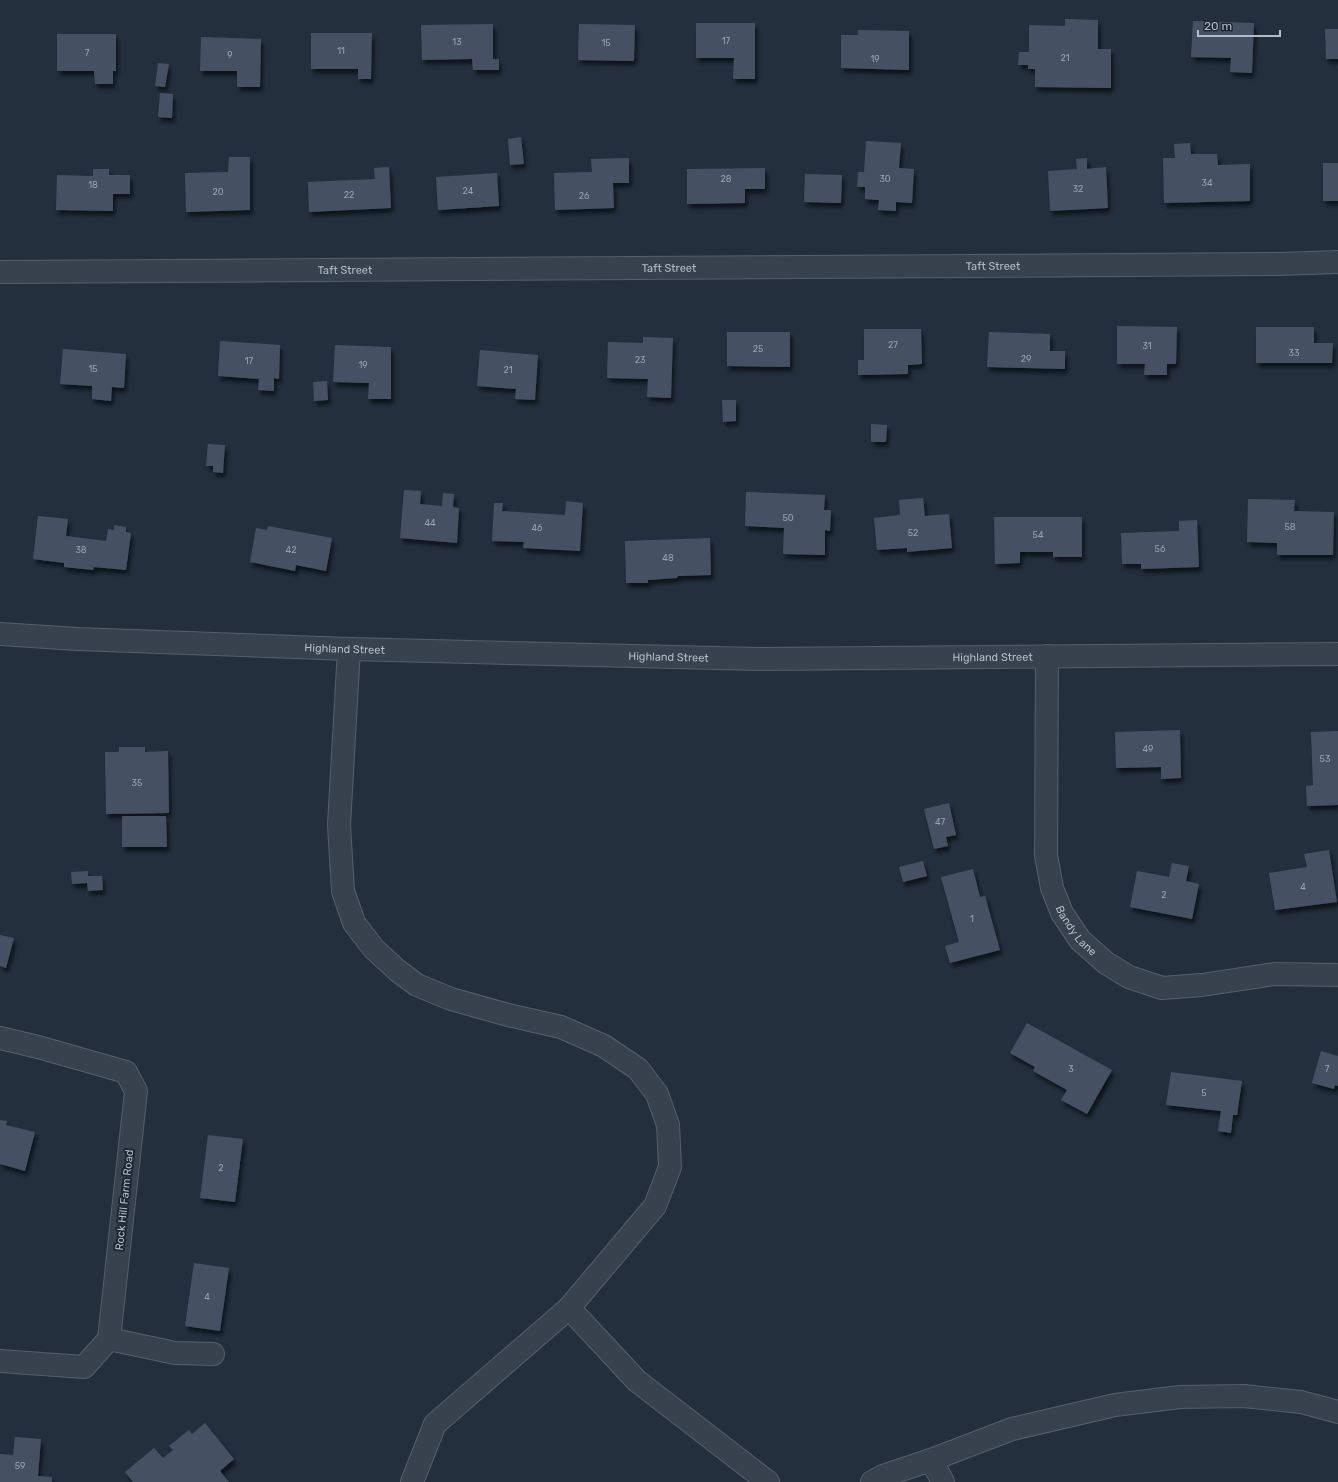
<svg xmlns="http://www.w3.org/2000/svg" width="1338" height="1482" font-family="Rubik,sans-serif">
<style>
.building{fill:#455162;filter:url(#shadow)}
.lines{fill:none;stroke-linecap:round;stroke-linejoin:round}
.minor-casing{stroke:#565f6c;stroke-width:24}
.minor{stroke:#38414e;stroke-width:22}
.labels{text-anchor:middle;stroke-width:4;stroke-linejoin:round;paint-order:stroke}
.number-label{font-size:9px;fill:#98a1af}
.street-label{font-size:11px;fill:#b4bcc9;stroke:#1d2633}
</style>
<defs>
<filter id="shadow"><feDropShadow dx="2.5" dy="4.5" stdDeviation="2" flood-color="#0009"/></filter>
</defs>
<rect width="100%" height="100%" fill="#242f3e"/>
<path class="building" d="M1065 19 1098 20V49H1111V88L1035 87V69H1028V65H1018L1019 52H1029V25L1065 26Z
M1193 21 1254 23 1252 73 1230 72 1231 58 1191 57Z
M696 23H755V79H733L734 58H696Z
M493 24V59H499V70H473L472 59 422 60 421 25Z
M579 24 635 25 634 61 578 60Z
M1325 29H1338V59H1326Z
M858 30 909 31V70L841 68V35H858Z
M311 33H372L371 79H358V69H311Z
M57 34H116V71H113V84H95L94 71H57Z
M201 37 261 39 260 87H237V71H200Z
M158 63 169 64 165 87 155 86Z
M160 93 173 94 172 118 158 117Z
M521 137 524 164 510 165 508 139Z
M866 141 901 143 899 168 914 169 912 203 896 202V211L878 210 879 200 865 199V187H857L858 172H864Z
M1190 143 1191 154H1217L1218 165 1250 164V201L1164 203 1163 158H1175L1174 144Z
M229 157H250V210L186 212 185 173 228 172Z
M629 158V183H613L614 208 555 210 554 173 592 172 591 159Z
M1087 158V169L1106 167 1108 208 1050 211 1048 171 1077 169 1076 159Z
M1323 163H1338V201H1323Z
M389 167 391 208 309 212 308 182 375 179 374 168Z
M765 168V189H745V203L687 204V169Z
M93 169H109V175H130V194H113V211L56 210 57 175 93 176Z
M497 173 499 206 438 210 436 177Z
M805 174 842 175 841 203 804 202Z
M1117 326 1177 327 1176 364H1167V375H1144L1145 364H1117Z
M1256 327H1314V343H1333L1332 363H1256Z
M864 329H921L922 364 908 365V374L858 375V360H864Z
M727 332H790V367L727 366Z
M989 332 1050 334V351H1065V369L987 367Z
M643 337 673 338 671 398 647 397 648 379 607 378 608 342 643 343Z
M220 341 280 345 279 379 274 378V391L258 390 259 379 218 376Z
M335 345 391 347V399H368L369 383 333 382Z
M63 349 126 354 124 388 112 387 111 401 92 399V386L60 384Z
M480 350 538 355 535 400 515 399 516 389 477 386Z
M327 381 328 400 314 401 313 382Z
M722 400H736V421L723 422Z
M871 424 887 425 886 442H871Z
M208 444 225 445 223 473 213 472V466H206Z
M404 490 421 491 420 504 442 506 443 493 454 494 453 507 459 508 457 543 400 538Z
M746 492 825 495 824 510H831L830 531 825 530V555L783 554 784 528 745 526Z
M923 498 925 516 949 514 952 548 907 552V548L877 550 874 518 900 515 899 500Z
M1248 499 1295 500 1294 511 1334 512 1333 555H1277V543L1247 542Z
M566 501 583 503 580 551 523 548 524 542 492 541 494 503H503L502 511 565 515Z
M38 516 68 519 66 536 106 541 108 529 114 530V525L126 527V532L131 533 126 570 94 567 93 570 64 567V563L33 559Z
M994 517H1082V557H1053V552H1020V563L995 564Z
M1197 520 1199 567 1141 569V564H1122L1121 533 1179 531V521Z
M268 526 332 538 326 571 296 565 295 571 250 562 256 528 267 530Z
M710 538 711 575 678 576 677 578 648 580V583H626L625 541Z
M1180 730 1181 778 1161 779V767L1116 768 1115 732Z
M1338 731V805L1307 806 1306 786 1313 785 1311 732Z
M119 747H145V752L168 751 169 813 106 814 105 752H119Z
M949 803 956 835 946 837 948 846 934 849 924 809Z
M122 816H166L167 847H122Z
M1329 850 1337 902 1275 910 1269 873 1307 867 1304 854Z
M923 861 927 876 903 882 899 867Z
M1172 863 1189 866 1186 881 1199 884 1192 919 1130 907 1137 871 1169 877Z
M973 869 980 897 985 896 1000 950 950 963 945 946 959 942 941 877Z
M88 871V876H102L103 890 88 891 87 883 72 884 71 872Z
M0 935 14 938 6 968 0 966Z
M1027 1023 1112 1070 1087 1114 1061 1100 1067 1090 1033 1071 1035 1067 1010 1053Z
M1321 1051 1338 1056V1086L1335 1085 1334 1089 1312 1083Z
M1171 1072 1242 1081 1237 1115H1233L1231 1133 1218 1131 1221 1111 1166 1105Z
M0 1120 7 1121 6 1125 35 1132 25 1171 0 1164Z
M208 1135 243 1139 235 1202 200 1198Z
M194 1263 229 1268 220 1331 185 1326Z
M205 1423 234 1459 220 1471 229 1482H133L125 1472 154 1448 163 1458 173 1450 169 1446 189 1430 192 1434Z
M15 1437 41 1439 38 1476 52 1477V1482H0V1454L13 1455Z"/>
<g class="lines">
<defs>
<g id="minor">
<path id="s1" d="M0 272 1278 264 1338 262"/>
<path id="s2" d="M0 634 77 639 349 649 759 659 1338 654"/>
<path d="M349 649 339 825 343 891 354 923 374 949 398 971 417 985 451 999 508 1015 561 1027 604 1046 638 1069 657 1094 668 1125 670 1167 655 1206 569 1308 637 1381 768 1482"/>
<path id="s3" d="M1047 656 1046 855 1052 888 1062 913 1080 940 1106 963 1129 977 1162 988 1202 985 1274 974 1338 975"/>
<path d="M0 1038 38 1047 126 1072 136 1091 109 1339 84 1367 0 1361"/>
<path d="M109 1339 175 1353 213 1354"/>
<path d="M931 1460 943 1482"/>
<path d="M412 1482 435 1424 569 1308"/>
<path d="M872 1482 883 1476 931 1460 1012 1429 1115 1405 1180 1397 1244 1396 1301 1402 1338 1412"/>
</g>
</defs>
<use href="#minor" class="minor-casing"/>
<use href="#minor" class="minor"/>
</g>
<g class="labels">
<g class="number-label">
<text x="726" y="44">17</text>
<text x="457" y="45">13</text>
<text x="606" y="46">15</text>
<text x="341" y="54">11</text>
<text x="87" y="56">7</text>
<text x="230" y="58">9</text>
<text x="1065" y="61">21</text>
<text x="875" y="62">19</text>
<text x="726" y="182">28</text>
<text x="885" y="182">30</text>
<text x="1207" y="186">34</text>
<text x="93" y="188">18</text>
<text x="1078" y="192">32</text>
<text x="468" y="194">24</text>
<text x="218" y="195">20</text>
<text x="349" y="198">22</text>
<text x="584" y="199">26</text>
<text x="893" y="348">27</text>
<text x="1147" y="349">31</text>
<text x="758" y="352">25</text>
<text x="1294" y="356">33</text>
<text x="1026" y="362">29</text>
<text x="640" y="363">23</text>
<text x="249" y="364">17</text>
<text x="363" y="368">19</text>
<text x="93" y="372">15</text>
<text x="508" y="373">21</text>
<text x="788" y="521">50</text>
<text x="430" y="526">44</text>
<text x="1290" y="530">58</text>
<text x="537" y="531">46</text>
<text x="913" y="536">52</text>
<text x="1038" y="538">54</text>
<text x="1160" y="552">56</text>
<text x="81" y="553">38</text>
<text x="291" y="553">42</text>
<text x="668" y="561">48</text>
<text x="1148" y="752">49</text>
<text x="1325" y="762">53</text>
<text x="137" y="786">35</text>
<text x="940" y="825">47</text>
<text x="1303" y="890">4</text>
<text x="1164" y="898">2</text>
<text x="972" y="922">1</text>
<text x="1071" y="1072">3</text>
<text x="1327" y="1072">7</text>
<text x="1204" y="1096">5</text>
<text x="221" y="1171">2</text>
<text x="207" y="1300">4</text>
<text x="20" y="1469">59</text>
</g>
<g class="street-label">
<text dy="4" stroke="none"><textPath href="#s1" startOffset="993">Taft Street</textPath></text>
<text dy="4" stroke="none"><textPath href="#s1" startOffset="669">Taft Street</textPath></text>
<text dy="4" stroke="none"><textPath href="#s1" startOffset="345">Taft Street</textPath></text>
<text dy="4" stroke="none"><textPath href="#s2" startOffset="345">Highland Street</textPath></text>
<text dy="4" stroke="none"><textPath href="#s2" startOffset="993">Highland Street</textPath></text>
<text dy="4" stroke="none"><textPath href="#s2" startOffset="669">Highland Street</textPath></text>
<text dy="4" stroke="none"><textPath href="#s3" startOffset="282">Bandy Lane</textPath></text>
<text transform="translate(124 1200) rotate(-84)" y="4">Rock Hill Farm Road</text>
</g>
</g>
<path d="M1198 30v6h82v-6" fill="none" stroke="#b4bcc9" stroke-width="2"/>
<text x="1204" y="30" font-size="12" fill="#b4bcc9" stroke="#1d2633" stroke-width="3" paint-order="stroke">20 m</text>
</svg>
